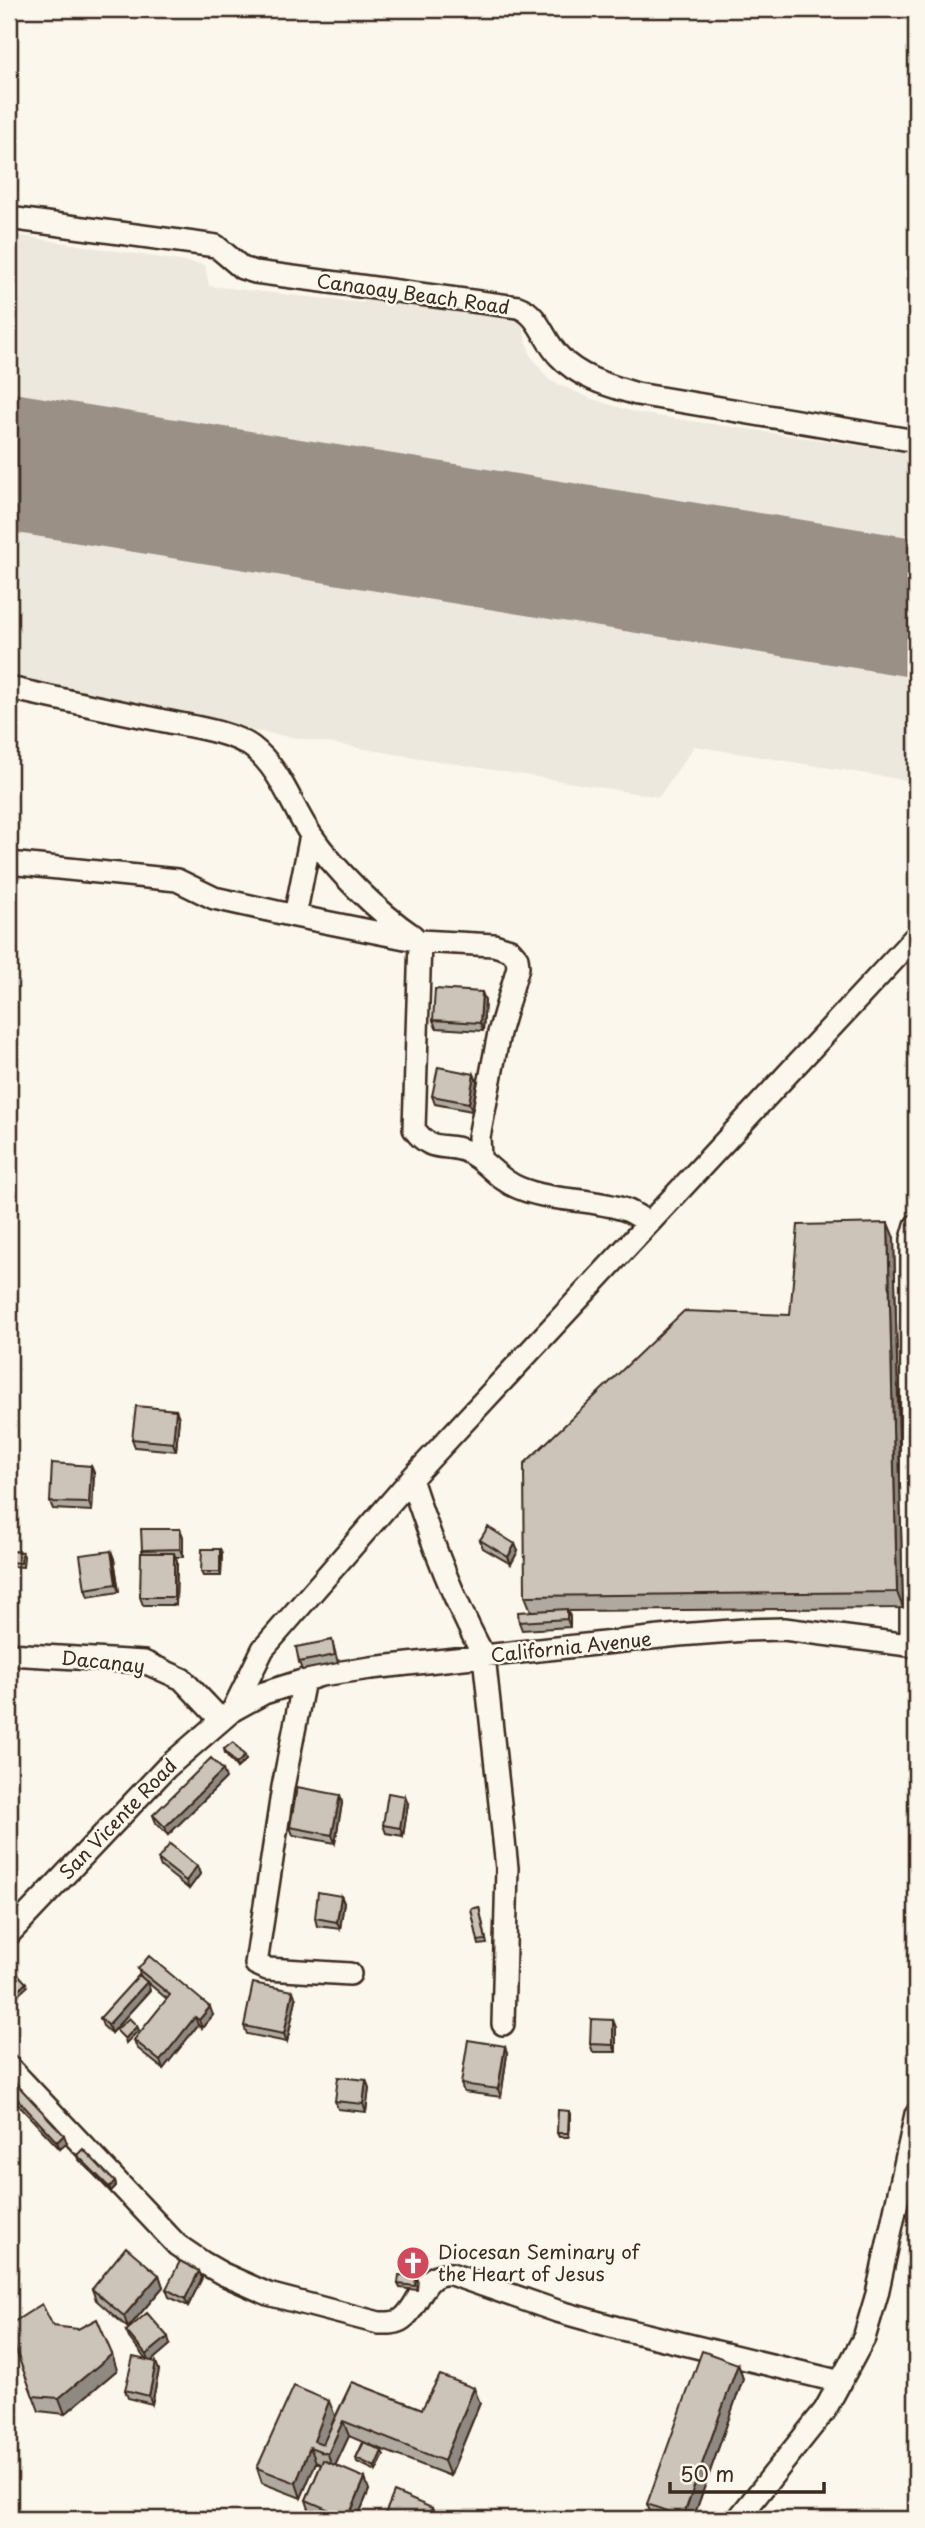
<svg xmlns="http://www.w3.org/2000/svg" width="925" height="2528" font-family="'Playpen Sans',sans-serif">
<style>
.built{fill:#ede8dd}
.lines{fill:none;stroke-linecap:round;stroke-linejoin:round}
.runway{stroke:#9b9085;stroke-width:138}
.minor-casing{stroke:#3b2a1e;stroke-width:26}
.minor{stroke:#fbf7ec;stroke-width:21}
.wall{fill:#afa99f;stroke:#3b2a1e;stroke-width:2}
.shaded-wall{fill:#8f8982;stroke:#3b2a1e;stroke-width:2}
.building{fill:#ccc4b9;stroke:#3b2a1e;stroke-width:2}
.labels{text-anchor:middle;stroke-width:5;stroke-linejoin:round;paint-order:stroke}
.street-label{font-size:19px;fill:#3b2a1e;stroke:#fbf7ec}
.poi-label{font-size:19px;fill:#3b2a1e;stroke:#fbf7ec;text-anchor:start}
</style>
<rect width="100%" height="100%" fill="#fbf7ec"/>
<filter id="ink" filterUnits="userSpaceOnUse"><feTurbulence type="fractalNoise" baseFrequency=".0143" numOctaves="2"/><feDisplacementMap in="SourceGraphic" scale="14" xChannelSelector="R" yChannelSelector="G"/><feConvolveMatrix kernelMatrix="1 2 1 2 8 2 1 2 1" color-interpolation-filters="sRGB"/></filter>
<g filter="url(#ink)">
<path class="built" d="M9 234 205 265 209 286 363 303 366 294 520 316 530 355 549 380 592 399 637 413 916 454V782L694 746 659 797 248 730 9 682Z"/>
<g class="lines">
<path class="runway" d="M9 462 916 608"/>
<defs>
<path id="minor" d="M9 218 216 246 242 268 255 272 518 307C539 314 544 341 559 356 579 378 610 386 637 394L916 441
M9 688C59 699 110 710 160 720 187 726 230 731 252 747 281 769 291 806 311 835 335 870 378 912 413 936
M9 863 177 880 214 898 295 916 420 941 494 945 510 950 517 958 518 967 499 1033 479 1137 480 1158
M295 916 311 835
M420 941 414 1129C432 1154 443 1142 466 1151 487 1160 496 1179 519 1188 553 1202 591 1198 626 1210 634 1213 642 1219 649 1223
M411 1479C431 1541 453 1600 484 1656L507 1868 503 2024
M911 1645 912 1239 916 1225
M9 1654 144 1662 182 1679 220 1719
M304 1680 283 1787 256 1964 267 1969 350 1974
M233 1710 263 1649 411 1479 916 936
M9 1934 166 1768 233 1710 264 1693 321 1675 371 1668 679 1635 745 1630 784 1629 916 1646
M9 2067 177 2245 202 2262 223 2274 268 2294 379 2323C387 2323 395 2324 402 2319 420 2307 422 2270 451 2274L557 2311 618 2328 841 2382
M738 2519 825 2410 864 2338 877 2294 916 2114"/>
</defs>
<use href="#minor" class="minor-casing"/>
<use href="#minor" class="minor"/>
</g>
<path class="wall" d="M485 1000 483 1031 436 1028 433 1020Z
M474 1074 477 1082 472 1111 435 1104 432 1096Z
M894 1238 903 1608 568 1611 570 1617V1627L522 1630 519 1622 531 1611 525 1596 790 1315Z
M176 1410 179 1418 176 1451 135 1447 132 1439Z
M91 1466 94 1473 92 1511 53 1509 50 1502Z
M180 1529 183 1537V1557H175L177 1561 176 1605H143L140 1597 143 1553 142 1550Z
M480 1540 518 1551 511 1564 483 1548Z
M220 1549 222 1553 221 1576H203L201 1572Z
M9 1551 22 1552 24 1556 23 1567 9 1566Z
M111 1551 114 1559 119 1592 88 1597 85 1589Z
M332 1640 338 1663 302 1670 299 1662Z
M224 1749 246 1760 237 1768 225 1753Z
M226 1778 168 1835 156 1823 153 1815Z
M340 1795 342 1803 335 1843 293 1835 290 1827Z
M408 1804 403 1836 386 1833 383 1825Z
M158 1859 197 1866 200 1874 189 1889 161 1867Z
M341 1896 344 1903 340 1929 317 1926 315 1918Z
M479 1907 487 1944 479 1945 478 1941Z
M138 1969 213 2015 202 2028 198 2025 163 2069 137 2048 134 2040 167 1999 141 1977Z
M147 1982 150 1990 111 2033 103 2026 100 2018Z
M296 1999 287 2042 247 2034 244 2026Z
M613 2020 616 2028V2052H593L590 2044Z
M507 2054 501 2097 464 2092 461 2084Z
M9 2076 67 2143 60 2149 9 2095Z
M366 2080 369 2088 366 2112 338 2109 335 2101Z
M570 2115 569 2137H559L557 2133Z
M77 2155 115 2182 116 2186 111 2191 78 2159Z
M159 2275 163 2287 128 2328 96 2300 92 2289Z
M202 2278 188 2306 169 2297 166 2289Z
M418 2280 417 2290 400 2288 398 2284Z
M53 2326 117 2370 65 2414 39 2411 9 2332Z
M126 2331 170 2345 151 2361 159 2370 152 2404 128 2398 125 2390 146 2360 129 2338Z
M738 2364 743 2379 693 2519H653L647 2504Z
M352 2382 422 2409 480 2403 450 2476 368 2444 384 2455 376 2471 357 2462 356 2458 363 2442 349 2436 335 2466 369 2490 357 2519H328L310 2512 306 2500 321 2465 316 2462 301 2498 262 2483 257 2468 335 2416 328 2432Z"/>
<path class="shaded-wall" d="M482 992 485 1000 483 1031 480 1023Z
M474 1074 477 1082 472 1111 469 1103Z
M888 1223 894 1238 903 1608 897 1592Z
M176 1410 179 1418 176 1451 173 1443Z
M91 1466 94 1473 92 1511 89 1503Z
M180 1529 183 1537V1557L180 1549Z
M515 1544 518 1551 511 1564 508 1557Z
M220 1549 222 1553 221 1576 220 1572Z
M111 1551 114 1559 119 1592 116 1584Z
M174 1553 177 1561 176 1605 174 1597Z
M567 1609 570 1617V1627L567 1619Z
M245 1756 246 1760 237 1768 236 1764Z
M223 1770 226 1778 168 1835 165 1827Z
M340 1795 342 1803 335 1843 332 1835Z
M405 1796 408 1804 403 1836 400 1828Z
M197 1866 200 1874 189 1889 186 1881Z
M341 1896 344 1903 340 1929 337 1922Z
M147 1982 150 1990 111 2033 108 2025Z
M26 1983 27 1987 9 2003V1998Z
M293 1991 296 1999 287 2042 284 2034Z
M210 2007 213 2015 202 2028 199 2020Z
M195 2017 198 2025 163 2069 160 2061Z
M613 2020 616 2028V2052L613 2045Z
M137 2026 139 2030 126 2043 125 2039Z
M505 2046 507 2054 501 2097 498 2089Z
M366 2080 369 2088 366 2112 363 2104Z
M569 2111 570 2115 569 2137 568 2133Z
M64 2135 67 2143 60 2149 57 2142Z
M115 2182 116 2186 111 2191 109 2187Z
M199 2271 202 2278 188 2306 185 2299Z
M159 2275 163 2287 128 2328 124 2316Z
M168 2337 170 2345 149 2363 146 2355Z
M112 2354 117 2370 65 2414 59 2398Z
M156 2362 159 2370 152 2404 149 2396Z
M738 2364 743 2379 693 2519H684L683 2517Z
M474 2388 480 2403 450 2476 444 2461Z
M329 2401 335 2416 321 2452 314 2441Z
M343 2421 349 2436 333 2470 328 2454Z
M310 2447 316 2462 301 2498 296 2483Z
M382 2451 384 2455 376 2471 375 2467Z
M365 2478 369 2490 357 2519H348Z
M432 2508 435 2516 434 2519H427Z"/>
<path class="building" d="M435 989 482 992 480 1023 433 1020Z
M438 1067 474 1074 469 1103 432 1096Z
M888 1223 897 1592 525 1596 524 1464 684 1311 790 1315 798 1225Z
M136 1406 176 1410 173 1443 132 1439Z
M52 1463 91 1466 89 1503 50 1502Z
M488 1527 515 1544 508 1557 480 1540Z
M141 1529H180V1549L142 1550Z
M202 1549H220V1572H201Z
M9 1551 22 1552 21 1563 9 1562Z
M111 1551 116 1584 85 1589 80 1555Z
M141 1553H174V1597H140Z
M567 1609V1619L519 1622 518 1612Z
M332 1640 335 1655 299 1662 296 1647Z
M233 1742 245 1756 236 1764 224 1749Z
M211 1758 223 1770 165 1827 153 1815Z
M297 1787 340 1795 332 1835 290 1827Z
M388 1793 405 1796 400 1828 383 1825Z
M170 1844 197 1866 186 1881 158 1859Z
M318 1892 341 1896 337 1922 315 1918Z
M479 1907 486 1940 478 1941 471 1909Z
M149 1956 210 2007 199 2020 195 2017 160 2061 134 2040 170 1995 138 1969Z
M17 1973 26 1983 9 1998V1981Z
M139 1975 147 1982 108 2025 100 2018Z
M253 1983 293 1991 284 2034 244 2026Z
M129 2018 137 2026 125 2039 116 2030Z
M591 2019 613 2020V2045L590 2044Z
M468 2040 505 2046 498 2089 461 2084Z
M9 2076 64 2135 57 2142 9 2090Z
M338 2077 366 2080 363 2104 335 2101Z
M558 2110 569 2111 568 2133H557Z
M83 2149 115 2182 109 2187 77 2155Z
M126 2247 159 2275 124 2316 92 2289Z
M180 2261 199 2271 185 2299 166 2289Z
M399 2275 416 2276 415 2286 398 2284Z
M42 2304 53 2326 78 2329 97 2319 112 2354 59 2398 33 2396 9 2332V2325Z
M147 2313 168 2337 146 2355 126 2331Z
M702 2351 738 2364 683 2517 647 2504Z
M133 2357 156 2362 149 2396 125 2390Z
M440 2375 474 2388 444 2461 343 2421 328 2454 310 2447 296 2483 257 2468 294 2386 329 2401 314 2441 323 2444 352 2382 422 2409Z
M364 2442 382 2451 375 2467 356 2458Z
M323 2460 365 2478 348 2518 306 2500Z
M394 2492 432 2508 427 2519H383Z"/>
</g>
<defs>
<symbol id="church-disc" viewBox="-11 -11 22 22"><circle r="9.5" fill="#d1495b" stroke="#fbf7ec"/><path d="M-1.2-6h2.4v3.5h3.3v2.4h-3.3V6h-2.4V-.1h-3.3v-2.4h3.3Z" fill="#fff"/></symbol>
</defs>
<g fill-rule="evenodd">
<use href="#church-disc" x="394" y="2244" width="38" height="38"/>
</g>
<g class="labels">
<g class="street-label">
<text transform="translate(413 294) rotate(8)" y="7">Canaoay Beach Road</text>
<text transform="translate(571 1647) rotate(-6)" y="7">California Avenue</text>
<text transform="translate(103 1662) rotate(6)" y="7">Dacanay</text>
<text transform="translate(118 1819) rotate(-46)" y="7">San Vicente Road</text>
</g>
<g class="poi-label">
<text x="438" y="2259">Diocesan Seminary of<tspan x="438" dy="22">the Heart of Jesus</tspan></text>
</g>
</g>
<rect width="925" height="2528" fill="none" stroke="#fbf7ec" stroke-width="35"/>
<rect x="18" y="18" width="890" height="2493" fill="none" stroke="#3b2a1e" stroke-width="2.5" filter="url(#ink)"/>
<path d="M670 2482v10h154v-10" fill="none" stroke="#3b2a1e" stroke-width="3.5"/>
<text x="680" y="2482" font-size="21" fill="#3b2a1e" stroke="#fbf7ec" stroke-width="5" paint-order="stroke">50 m</text>
</svg>
